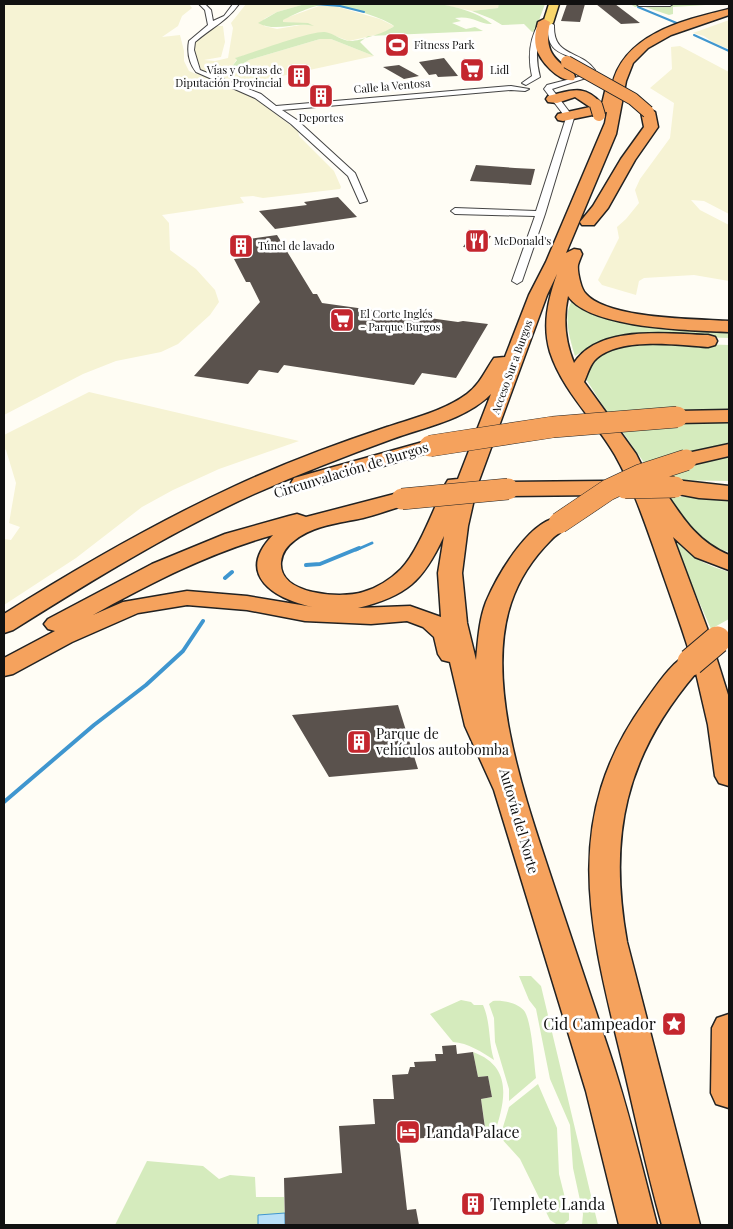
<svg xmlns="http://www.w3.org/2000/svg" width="733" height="1229" font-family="'Playfair Display',serif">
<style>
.farmland{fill:#f6f3d4}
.green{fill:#d5ebbd}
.water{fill:#b9e0f7;stroke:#3f96cf}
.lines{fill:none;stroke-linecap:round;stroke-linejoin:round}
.stream-far2{stroke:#3f96cf;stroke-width:2}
.stream-far1{stroke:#3f96cf;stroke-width:3}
.stream{stroke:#3f96cf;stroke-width:4}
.building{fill:#5a524d}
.street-casing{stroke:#444;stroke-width:2}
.primary-casing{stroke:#222;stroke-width:3}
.highway-casing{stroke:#222;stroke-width:3}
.street{fill:#fff;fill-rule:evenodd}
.primary{fill:#f9d66b;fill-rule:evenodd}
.highway{fill:#f5a25d;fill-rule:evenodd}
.highway-bridge-far2-casing{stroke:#222;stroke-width:14;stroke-linecap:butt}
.highway-bridge-far1-casing{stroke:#222;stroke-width:22;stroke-linecap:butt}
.highway-bridge-casing{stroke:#222;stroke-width:29;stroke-linecap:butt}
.highway-bridge-far2{stroke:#f5a25d;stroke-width:12}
.highway-bridge-far1{stroke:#f5a25d;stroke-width:21}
.highway-bridge{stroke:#f5a25d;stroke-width:27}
.labels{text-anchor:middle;stroke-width:5;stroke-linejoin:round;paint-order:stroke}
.far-poi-label{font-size:11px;fill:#111;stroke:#fff;text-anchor:start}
.far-street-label{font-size:11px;fill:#111;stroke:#fff}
.street-label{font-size:14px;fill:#111;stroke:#fff}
.poi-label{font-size:14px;fill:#111;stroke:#fff;text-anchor:start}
.near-poi-label{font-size:16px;fill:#111;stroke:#fff;text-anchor:start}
</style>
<rect width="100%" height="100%" fill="#fffdf5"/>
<path class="farmland" d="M4 4H189L192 8 182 16 178 26 162 37 180 35 184 51V61L189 71 196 74 202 71 195 60 194 42 214 26H223L225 42 221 57 204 60 215 61 228 58 233 28 231 23 246 4H305L277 12 264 19V26L277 29 306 24 283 22V19L322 5 338 7 380 19 394 26 384 33 349 41 324 32 236 58 237 59 228 72 249 60 320 39H331L374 56 231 87 256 99 298 131 299 136 334 171 341 187 340 189 263 198 253 196 240 197 244 203 162 215 169 223 170 250 196 269 215 290 219 302 210 315 178 344 161 352 116 361 83 374 4 415Z
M439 4H499V6L498 8 472 11Z
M729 20V49L714 43 704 36 693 33Z
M680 46 729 72V214L704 201 691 200 700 210 729 225V281L694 275 644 278 639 281 636 295 602 285 598 280 619 238 617 227 626 219 639 203 635 190 640 179 670 138 674 103 650 88 672 69 671 47Z
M89 392 299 441 219 469 173 490 142 507 76 558 4 605V539L11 540 20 527 9 523 16 483 6 450 4 449V435Z"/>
<path class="green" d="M305 4H439C458 7 477 12 492 24 480 25 473 15 455 18L461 21 452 23 466 29 475 27 483 31 368 36 360 42 374 56 331 39H320L249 60 227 73 237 60 235 58C252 53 312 30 325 32 333 33 342 41 351 41 359 41 388 32 394 26 381 16 340 5 323 5 313 5 293 15 283 20V22L308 23 314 26C295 21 277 33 258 23L277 12Z
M499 4H545L535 31 532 32 524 24 502 25 492 19 472 11 498 8Z
M630 4 640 5 722 4 673 7V14L669 15 645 7H635Z
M573 299 639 321 729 328V338L661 336 606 340 594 344 575 356C570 339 562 315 573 299Z
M664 343 729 345V409L607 412 584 376C601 343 630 344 664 343Z
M688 420H729V445L702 449 645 464 617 424Z
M729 456V481L658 480 693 464Z
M665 496 729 499V552C693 544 685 523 665 496Z
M670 535C691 557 700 563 729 572V619L711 629Z
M519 976H531L541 986 598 1225H582L583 1214 573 1168 570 1125 550 1079 536 1009 529 1000Z
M461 1000 471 1002 474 1005H483C491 1023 488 1041 494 1060 482 1052 468 1043 453 1042L430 1014Z
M493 1001C503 1000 519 1003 525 1012 532 1025 534 1062 536 1078L509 1101V1089L495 1042 494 1018 489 1004Z
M473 1052C514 1067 505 1102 494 1135L486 1133 481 1099 492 1097 488 1076 478 1077Z
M538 1084 557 1128 559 1174 569 1214V1220L563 1225 556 1224 550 1220 520 1159 500 1137 509 1107Z
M147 1161 203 1166 219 1179 230 1175 255 1177 256 1197H284L285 1225H115Z"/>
<path class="water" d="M285 1213V1225H258V1215Z"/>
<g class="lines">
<path class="stream-far2" d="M315 4 340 6 364 12
M638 7 679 24
M694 35 729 51"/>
<path class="stream-far1" d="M356 550 372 543"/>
<path class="stream" d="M306 565 320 564 359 548
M225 578 232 572
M4 802 94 725 146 685 183 651 203 621"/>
</g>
<path class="building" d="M567 4H585L580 22 561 21Z
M596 4H615L640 23 621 24Z
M444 58 458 76 438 77 436 74 429 75 419 62Z
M399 65 419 76 404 79 383 67Z
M476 165 515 168 535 169 531 185 470 181Z
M338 197 357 217 275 229 259 211 307 205 304 202Z
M472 234 491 236 482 249 463 247Z
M277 235 313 294H317L322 303 458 322 463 321 488 324 456 378 422 373 414 385 284 365 278 373 259 370 248 384 194 376 260 302 250 282H246L234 259 243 258 235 241Z
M398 705 418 769 329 777 292 715Z
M456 1045 457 1054 473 1052 478 1077 488 1076 492 1097 481 1099 485 1128H476L478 1138 462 1139 461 1135 399 1140 407 1210 416 1209 419 1225H285L284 1178 342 1173 339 1126 375 1124 373 1099H394L392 1075 408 1074 410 1067H415L414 1062 436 1061 435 1054H443L442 1046Z
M463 1205a10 10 0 1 1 20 0a10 10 0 1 1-20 0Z"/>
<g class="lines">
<defs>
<path id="street" d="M199 4H205L211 10 213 21 224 16 233 4H239C227 21 211 28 195 42L194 50 200 70 261 94 276 106 511 86 529 89 525 91 511 90 282 110 297 120 355 173 367 201 360 203 348 176 291 124 255 98 196 72C189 63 187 52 189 41L208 25 205 10Z
M636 4H673L670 6H639Z
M548 21 554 25C553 58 580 49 595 70L586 78 552 89 574 118 545 214 522 281 517 284 512 281 535 216 455 214 451 211 455 208 536 211 566 118 544 89 547 85 582 76 588 70C573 49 546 61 548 26L545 23Z
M539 23 544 24C536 42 535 58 540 77L526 85 522 83 532 76C528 58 529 40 539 23Z"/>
<path id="primary" d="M549 4H559L553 23 548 26 543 23Z"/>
<path id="highway" d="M729 9V15L671 35 648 48 633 63 626 81 616 134 566 253 574 249 580 250 582 254C581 257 579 261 578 265 577 271 581 290 586 294 608 319 696 319 729 321V332C691 330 590 329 568 296 563 319 565 341 574 363 599 324 668 334 708 335L715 337 717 341 715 345 708 347C677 345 617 336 594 361 589 367 587 376 584 382L636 454 655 492 666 493C684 520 698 542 729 555V570L695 557 673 537 707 628 729 698V786L719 783 715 776 708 725 696 673C625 756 608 836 627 942L700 1225H662C645 1165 633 1105 618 1044 588 920 563 816 644 703 655 688 673 659 690 654 680 622 668 589 657 557 645 523 633 487 615 455 595 420 563 392 550 352 542 325 548 300 557 274L547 295 477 486 468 526 462 573 467 623 476 660C478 641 479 620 486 602 497 576 534 510 567 518L570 523C565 531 557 533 551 540 533 558 519 579 511 603 483 687 529 809 555 889 573 943 591 997 609 1051 628 1108 642 1167 657 1225H619L586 1091 494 790 465 726 450 662 442 660 438 654 434 637 423 627 407 621 371 624 305 621 247 610 187 605 138 613 72 642 13 674 4 676V658L55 631 48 629 44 624 48 619 152 564 225 534 289 516 297 514 306 517 402 492 410 494 413 499 410 504C394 508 379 514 363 518 340 523 314 525 295 540 287 546 282 552 281 562 278 595 341 599 363 592 377 588 391 579 401 569 418 552 434 508 445 485L448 480 458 479 491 394C465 420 425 427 392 439 345 456 299 474 254 494 170 532 91 581 13 630L4 633V614C79 567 155 523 235 486 285 463 336 444 387 427 414 418 444 411 467 394 480 384 485 371 494 358L505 357 529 295 546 262 605 123 607 112 563 121 558 120 556 117 558 114 590 107 575 97 557 103 548 102 546 99 548 96C571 91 583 83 602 104L606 87 612 86C623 34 684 20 729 9ZM273 535C234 575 275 599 313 607L247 596 187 591 123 602 93 615C151 583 209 553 273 535ZM444 536 438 573 441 617 410 606 358 608C407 596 423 581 444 536Z
M544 19 550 22C544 50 552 58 574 74L575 77 574 80C559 83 539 60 536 47 534 38 536 30 538 22Z
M648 108 655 112 658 127 635 160 608 208 594 225H582L580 222 593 206 621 159 644 127 641 112Z
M729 410V422L677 423 670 421 667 417 670 413 677 411Z
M430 440 437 442 441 446 437 450 302 490 294 488 291 483 294 478Z
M729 444V456L686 466 678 465 675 460 678 455Z
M675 480 729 486V500L699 498 667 492 664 487 667 482Z
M603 481 611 483 614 488 611 493 603 495 508 496 500 494 497 489 500 484 508 482Z
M729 1014V1108L716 1104 711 1093 712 1028 717 1018Z"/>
</defs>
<use href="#street" class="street-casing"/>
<use href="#primary" class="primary-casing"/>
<use href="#highway" class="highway-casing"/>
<use href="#street" class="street"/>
<use href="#primary" class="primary"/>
<use href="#highway" class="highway"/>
<defs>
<path id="highway-bridge-far2" d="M567 62 633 99 648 112
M596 105 599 115"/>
<path id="highway-bridge-far1" d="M430 446 553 427 677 417
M625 488 675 487
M402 499 508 489
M559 523 608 490 640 475 686 460"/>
<path id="highway-bridge" d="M691 662 717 640"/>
</defs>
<use href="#highway-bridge-far2" class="highway-bridge-far2-casing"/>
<use href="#highway-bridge-far1" class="highway-bridge-far1-casing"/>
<use href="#highway-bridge" class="highway-bridge-casing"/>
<use href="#highway-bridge-far2" class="highway-bridge-far2"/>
<use href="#highway-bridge-far1" class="highway-bridge-far1"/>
<use href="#highway-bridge" class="highway-bridge"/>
</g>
<defs>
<symbol id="stadium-square" viewBox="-11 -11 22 22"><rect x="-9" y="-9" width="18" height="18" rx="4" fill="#c4262e" stroke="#fff"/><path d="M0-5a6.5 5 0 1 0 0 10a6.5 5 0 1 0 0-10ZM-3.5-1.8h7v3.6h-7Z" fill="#fff"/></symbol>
<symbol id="supermarket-square" viewBox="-11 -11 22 22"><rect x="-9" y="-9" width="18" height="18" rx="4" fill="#c4262e" stroke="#fff"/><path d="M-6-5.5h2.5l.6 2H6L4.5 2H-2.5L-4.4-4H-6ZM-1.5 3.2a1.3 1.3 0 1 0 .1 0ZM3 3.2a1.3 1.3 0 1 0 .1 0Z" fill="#fff"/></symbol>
<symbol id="building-square" viewBox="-11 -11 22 22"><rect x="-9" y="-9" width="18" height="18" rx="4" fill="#c4262e" stroke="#fff"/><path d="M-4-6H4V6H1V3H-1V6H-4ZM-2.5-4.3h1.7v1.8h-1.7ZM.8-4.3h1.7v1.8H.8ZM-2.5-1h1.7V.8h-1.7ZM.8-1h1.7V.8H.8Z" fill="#fff"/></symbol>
<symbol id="restaurant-square" viewBox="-11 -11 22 22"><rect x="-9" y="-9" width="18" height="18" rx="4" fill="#c4262e" stroke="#fff"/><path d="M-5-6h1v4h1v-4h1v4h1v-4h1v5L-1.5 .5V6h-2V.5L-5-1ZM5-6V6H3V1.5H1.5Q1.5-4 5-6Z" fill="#fff"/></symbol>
<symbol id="sight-square" viewBox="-11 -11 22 22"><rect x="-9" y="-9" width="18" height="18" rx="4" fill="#c4262e" stroke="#fff"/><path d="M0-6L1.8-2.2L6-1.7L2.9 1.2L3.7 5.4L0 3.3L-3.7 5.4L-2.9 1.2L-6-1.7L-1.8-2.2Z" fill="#fff"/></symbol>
<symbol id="hotel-square" viewBox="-11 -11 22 22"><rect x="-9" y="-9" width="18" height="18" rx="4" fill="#c4262e" stroke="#fff"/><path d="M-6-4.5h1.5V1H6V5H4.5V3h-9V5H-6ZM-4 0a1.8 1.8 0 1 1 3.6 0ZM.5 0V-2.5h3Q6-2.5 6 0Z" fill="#fff"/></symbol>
</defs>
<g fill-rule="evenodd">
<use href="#stadium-square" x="383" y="31" width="28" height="28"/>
<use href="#supermarket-square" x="458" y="56" width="28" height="28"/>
<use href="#building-square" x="285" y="62" width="28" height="28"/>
<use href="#building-square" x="307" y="82" width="28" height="28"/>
<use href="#restaurant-square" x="463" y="227" width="28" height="28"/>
<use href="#building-square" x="227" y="232" width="28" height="28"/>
<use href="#supermarket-square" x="328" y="306" width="28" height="28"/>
<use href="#building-square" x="345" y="728" width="28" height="28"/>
<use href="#sight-square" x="660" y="1010" width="28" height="28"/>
<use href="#hotel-square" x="394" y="1118" width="28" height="28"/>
<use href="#building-square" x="459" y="1190" width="28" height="28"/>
</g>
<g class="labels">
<g class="far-poi-label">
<text x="414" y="49">Fitness Park</text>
<text x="282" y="74" text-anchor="end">Vías y Obras de<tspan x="282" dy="13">Diputación Provincial</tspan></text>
<text x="490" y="74">Lidl</text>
<text x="321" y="122" text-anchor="middle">Deportes</text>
<text x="494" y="245">McDonald's</text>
<text x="258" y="250">Túnel de lavado</text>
<text x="360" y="318">El Corte Inglés<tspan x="360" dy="13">- Parque Burgos</tspan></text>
</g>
<g class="far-street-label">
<text transform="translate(392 86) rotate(-5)" y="4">Calle la Ventosa</text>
<text transform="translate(512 367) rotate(-70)" y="4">Acceso Sur a Burgos</text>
</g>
<g class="street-label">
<text transform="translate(351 470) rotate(-17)" y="5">Circunvalación de Burgos</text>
<text transform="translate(519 821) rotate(74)" y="5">Autovía del Norte</text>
</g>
<g class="poi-label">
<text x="376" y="739">Parque de<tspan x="376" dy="16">vehículos autobomba</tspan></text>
</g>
<g class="near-poi-label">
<text x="656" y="1030" text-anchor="end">Cid Campeador</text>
<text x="426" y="1138">Landa Palace</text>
<text x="490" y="1210">Templete Landa</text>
</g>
</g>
<rect width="733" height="1229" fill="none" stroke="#111111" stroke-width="10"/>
</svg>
